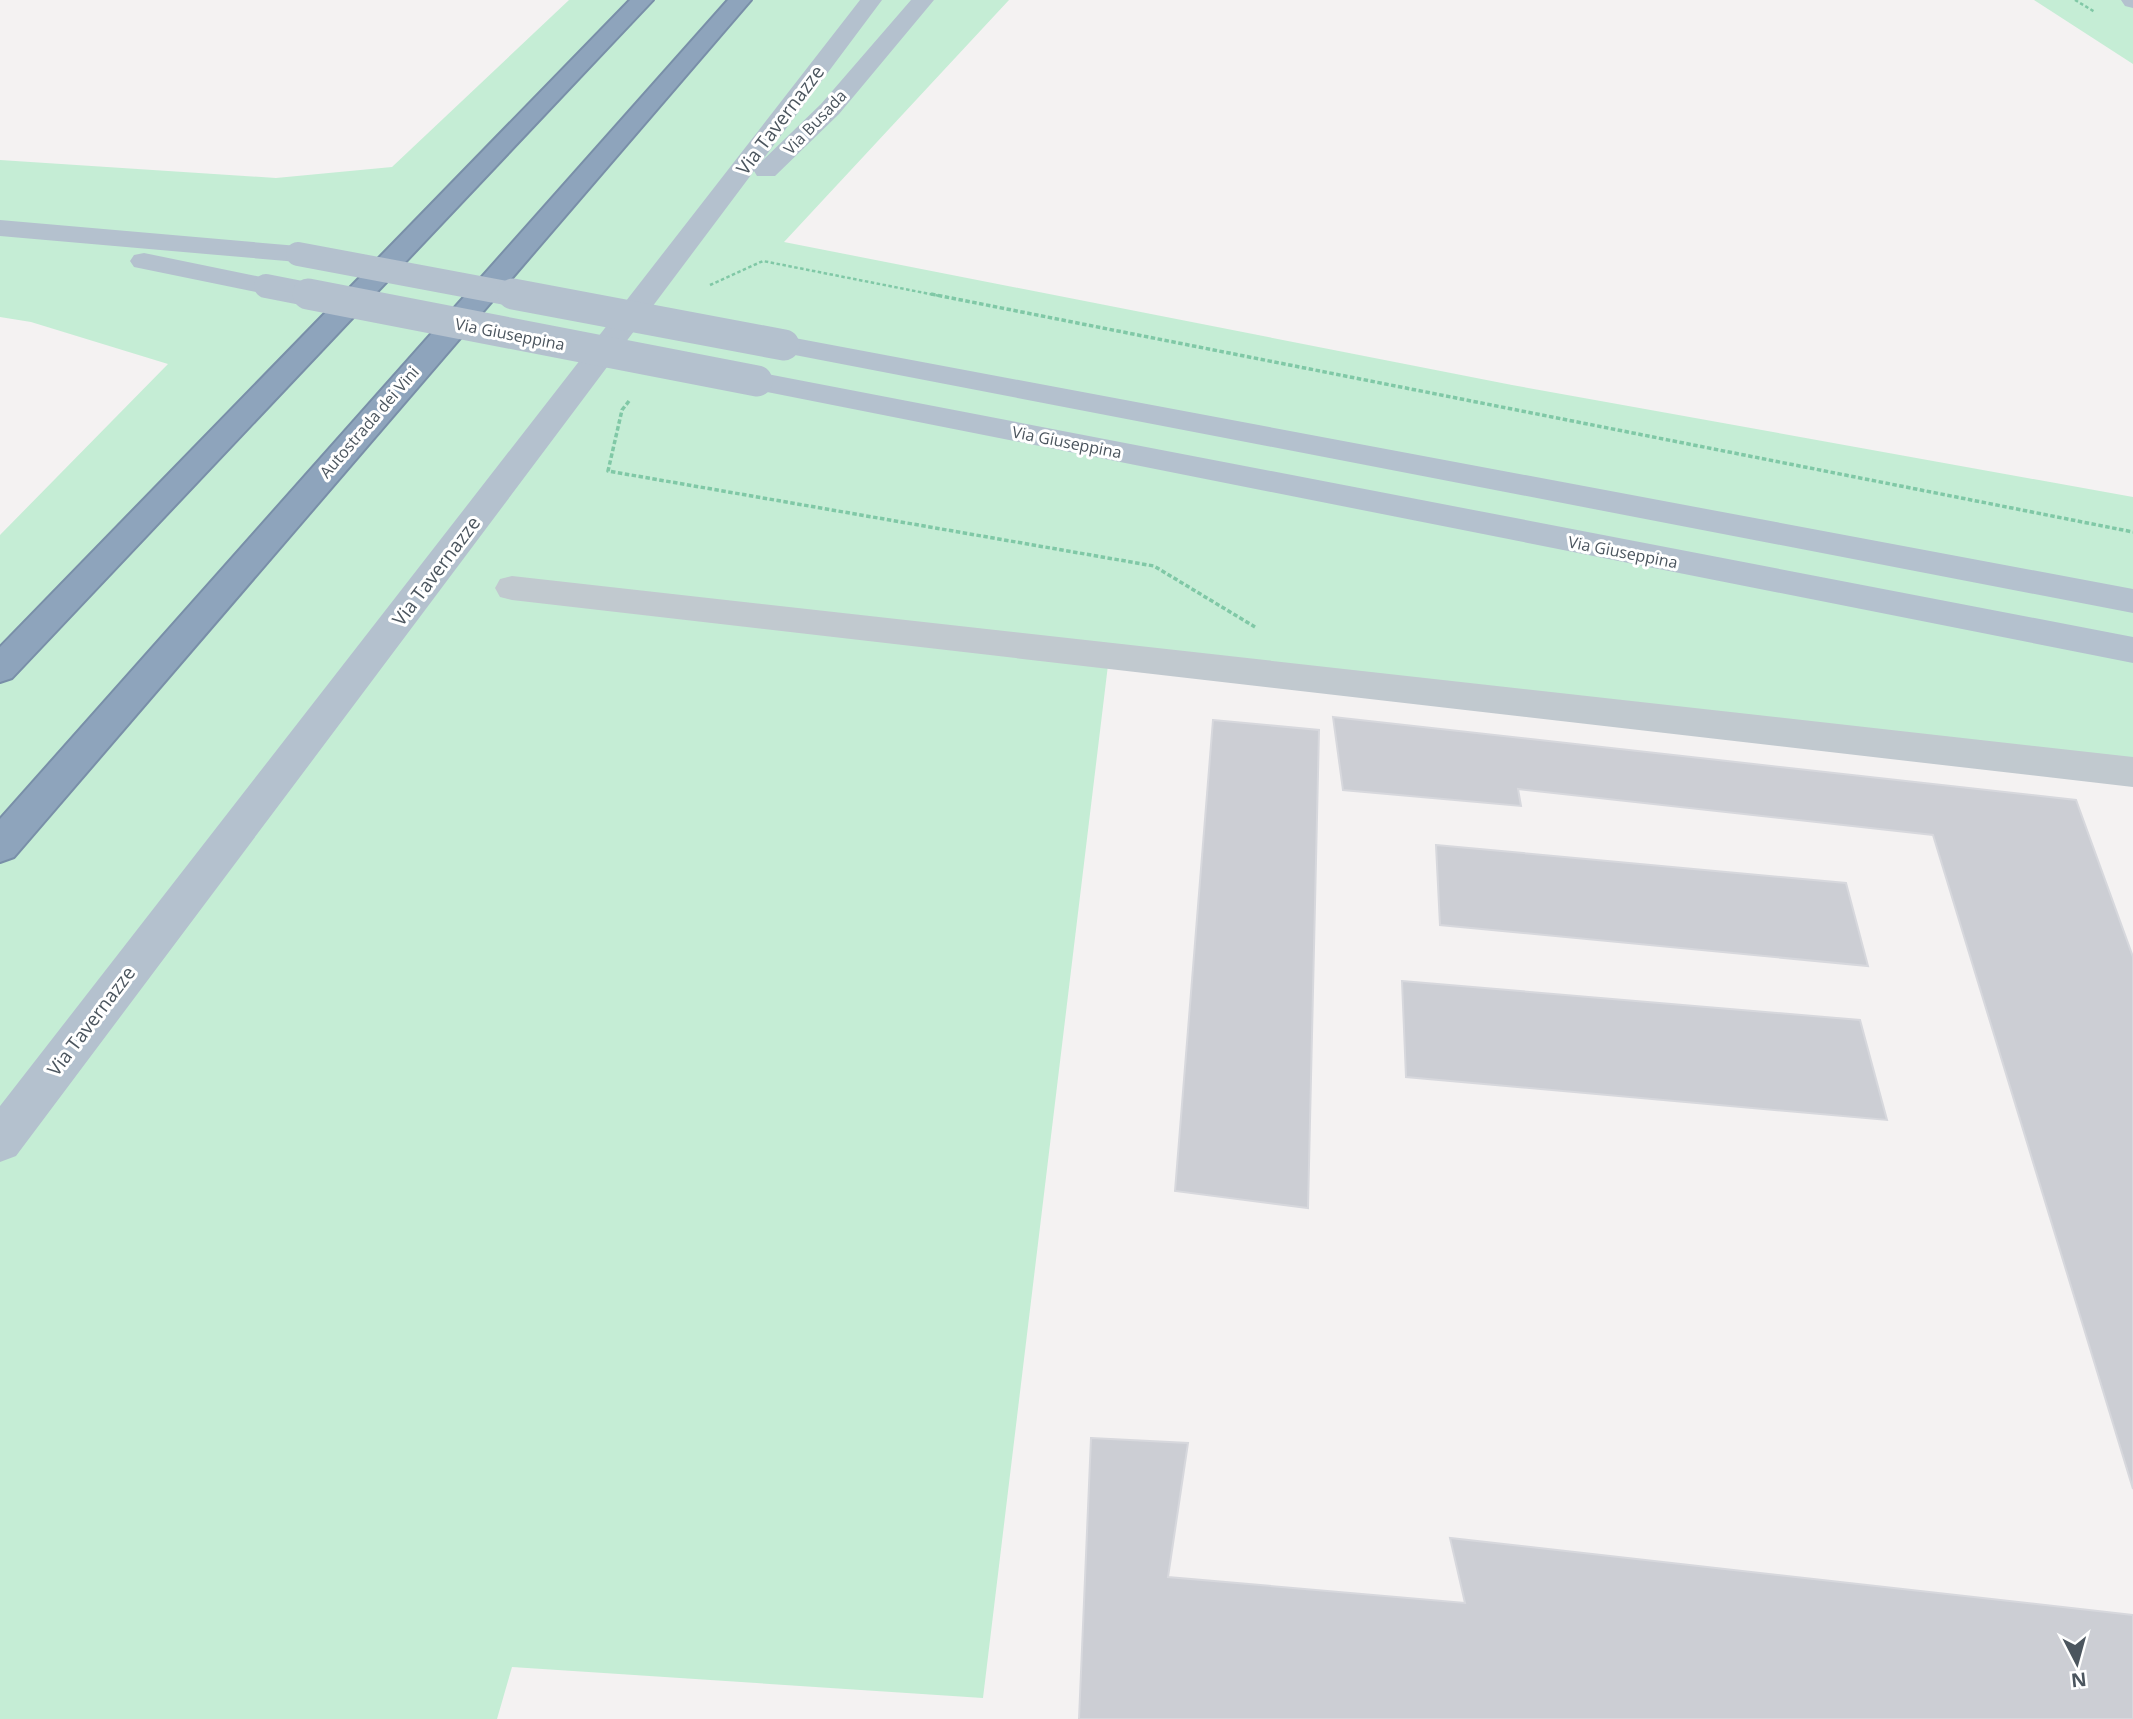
<svg xmlns="http://www.w3.org/2000/svg" width="2133" height="1719" font-family="'Open Sans',sans-serif">
<style>
.green{fill:#c5edd5}
.building{fill:#ccced4;stroke:#d7d8dd;stroke-width:2}
.lines{fill:none;stroke-linecap:round;stroke-linejoin:round}
.highway-casing{stroke:#798fa8;stroke-width:4}
.path-far1{stroke:#80c8a6;stroke-width:2.5;stroke-dasharray:3.5 2.5;stroke-linecap:butt}
.path{stroke:#80c8a6;stroke-width:3.5;stroke-dasharray:4.5 2.5;stroke-linecap:butt}
.minor{fill:#c1c9cf;fill-rule:evenodd}
.major{fill:#b4c1ce;fill-rule:evenodd}
.highway{fill:#8ea4bc;fill-rule:evenodd}
.major-bridge-far1{stroke:#b4c1ce;stroke-width:24}
.major-bridge{stroke:#b4c1ce;stroke-width:31}
.labels{text-anchor:middle;stroke-width:6;stroke-linejoin:round;paint-order:stroke}
.far-street-label{font-size:16px;fill:#4b555e;stroke:#fff}
.street-label{font-size:19px;fill:#4b555e;stroke:#fff}
</style>
<rect width="100%" height="100%" fill="#f4f2f2"/>
<path class="green" d="M569 0H1009L784 242 1512 385 2133 497V776L1108 665 983 1698 512 1667 497 1719H0V535L168 364 31 322 0 317V160L276 178 392 167Z
M2034 0H2133V64Z"/>
<path class="building" d="M1333 717 2076 800 2133 957V1489L1933 835 1518 789 1521 806 1343 790Z
M1213 720 1319 730 1308 1208 1175 1191Z
M1436 845 1846 883 1868 966 1440 925Z
M1402 981 1860 1020 1887 1120 1406 1077Z
M1091 1438 1188 1443 1168 1577 1465 1603 1450 1538 2133 1615V1719H1079Z"/>
<g class="lines">
<defs>
<path id="highway" d="M630 0H653L12 678 0 682V647Z
M728 0H751L14 857 0 862V819Z"/>
</defs>
<use href="#highway" class="highway-casing"/>
<path class="path-far1" d="M2075 0 2095 12
M710 285 763 261 940 296"/>
<path class="path" d="M931 294 2133 532
M629 401 622 410 608 471 1154 566 1255 627"/>
<path class="minor" d="M512 576 2133 757V787L512 600 500 597 495 588 500 579Z"/>
<path class="major" d="M860 0H882L761 162 821 104 911 0H934L839 114 775 176H757L754 171 16 1156 0 1162V1106Z
M2121 0H2133V8L2125 6Z
M0 220 298 246 308 248 311 254 308 260 298 262 0 236Z
M144 253 266 278 276 280 280 286 276 292 266 294 134 267 130 261 134 255Z
M784 336 2133 589V613L774 351 770 345 774 339Z
M757 372 2133 637V663L747 388 742 381 747 374Z"/>
<use href="#highway" class="highway"/>
<path class="major-bridge-far1" d="M298 254 522 296
M266 286 317 296"/>
<path class="major-bridge" d="M308 294 757 381
M513 294 784 345"/>
</g>
<g class="labels">
<g class="far-street-label">
<text transform="translate(815 122) rotate(-46)" y="6">Via Busada</text>
<text transform="translate(510 334) rotate(11)" y="6">Via Giuseppina</text>
<text transform="translate(369 422) rotate(-49)" y="6">Autostrada dei Vini</text>
<text transform="translate(1067 442) rotate(11)" y="6">Via Giuseppina</text>
<text transform="translate(1623 552) rotate(11)" y="6">Via Giuseppina</text>
</g>
<g class="street-label">
<text transform="translate(780 120) rotate(-53)" y="7">Via Tavernazze</text>
<text transform="translate(436 571) rotate(-53)" y="7">Via Tavernazze</text>
<text transform="translate(91 1021) rotate(-53)" y="7">Via Tavernazze</text>
</g>
</g>
<g transform="translate(2077 1663) rotate(174)" stroke="#ffffff" stroke-width="5" paint-order="stroke">
<path d="M0-5L12 26L0 18L-12 26Z" fill="#4b555e"/>
<text y="-10" font-size="19" font-weight="bold" text-anchor="middle" fill="#4b555e">N</text>
</g>
</svg>
